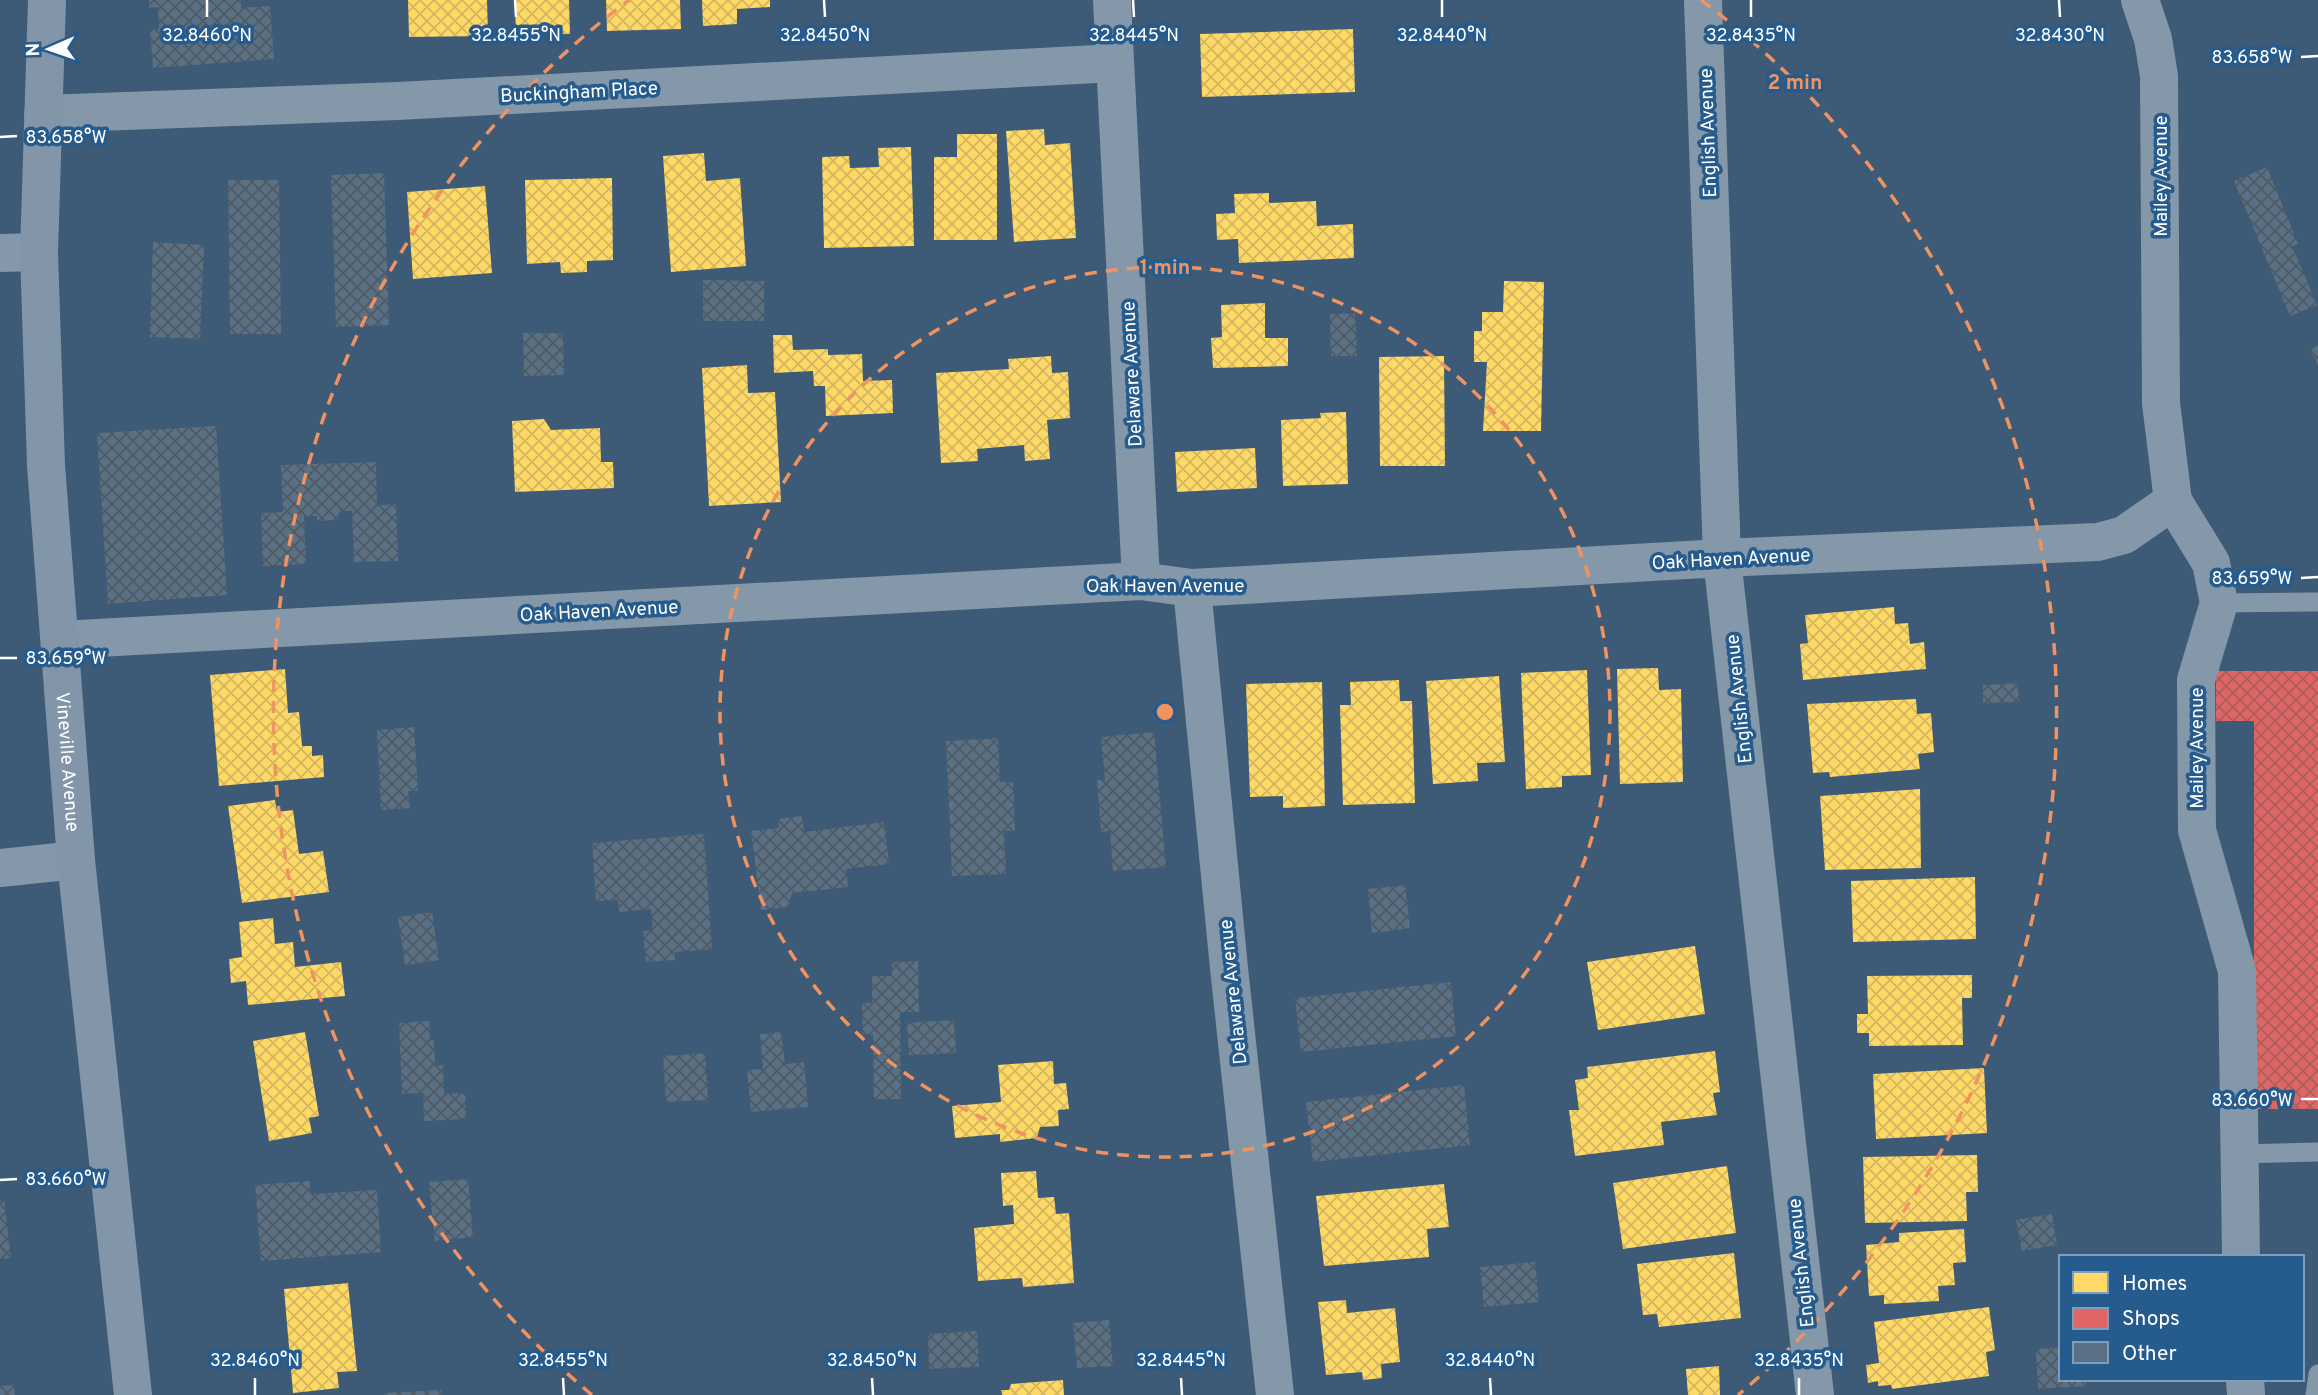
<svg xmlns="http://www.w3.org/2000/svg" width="2318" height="1395" font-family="Overpass,sans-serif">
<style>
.homes{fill:url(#homes-cross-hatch)}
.shops{fill:url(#shops-cross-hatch)}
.building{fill:url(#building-cross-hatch)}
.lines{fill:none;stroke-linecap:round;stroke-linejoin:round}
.service{stroke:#8498a9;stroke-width:19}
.minor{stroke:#8498a9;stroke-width:38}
.primary{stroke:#8396a9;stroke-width:38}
.ticks{fill:none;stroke:#fff;stroke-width:2.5}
.ring{fill:none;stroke:#f09361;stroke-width:3.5;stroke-dasharray:12 9}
.labels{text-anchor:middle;stroke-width:7;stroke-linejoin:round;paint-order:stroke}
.street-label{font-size:19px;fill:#fff;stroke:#265b8d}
.ticks-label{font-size:18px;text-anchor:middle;fill:#fff;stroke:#265b8d;stroke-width:7;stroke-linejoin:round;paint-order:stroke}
.centre{fill:#f09361;stroke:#265b8d;stroke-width:3.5}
.ring-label{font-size:21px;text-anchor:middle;font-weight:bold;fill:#f09361;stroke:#265b8d;stroke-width:7;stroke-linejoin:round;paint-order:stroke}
</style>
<defs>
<pattern id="homes-cross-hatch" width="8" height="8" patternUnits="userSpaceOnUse" patternTransform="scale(1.75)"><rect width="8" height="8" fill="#ffd966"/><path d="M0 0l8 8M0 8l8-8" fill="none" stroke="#d2b660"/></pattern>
<pattern id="shops-cross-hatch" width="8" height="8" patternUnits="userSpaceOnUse" patternTransform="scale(1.75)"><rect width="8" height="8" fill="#e06666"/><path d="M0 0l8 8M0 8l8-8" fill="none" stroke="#ac5d5d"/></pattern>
<pattern id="building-cross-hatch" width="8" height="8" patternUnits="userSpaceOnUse" patternTransform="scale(1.75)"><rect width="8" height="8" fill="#597085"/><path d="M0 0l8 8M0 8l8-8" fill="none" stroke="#515a63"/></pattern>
</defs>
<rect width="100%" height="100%" fill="#3d5a76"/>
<path class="homes" d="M408 0H487L488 36 409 37Z
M515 0H569L570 34 516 35Z
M606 0H680L681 29 607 31Z
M702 0H770V7L737 9V24L703 26Z
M1353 29 1355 92 1202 97 1200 34Z
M1044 129 1045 145 1070 143 1076 238 1014 242 1006 131Z
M957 134H997V240H934V157H957Z
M911 147 914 246 824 248 822 157 849 156 850 168 879 167 878 148Z
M704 153 706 181 740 178 746 266 671 272 663 156Z
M612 178 613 260 587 261V272L561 273 560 262 527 264 525 180Z
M485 186 492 273 413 279 407 192Z
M1269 193V203L1316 201 1317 226 1353 224 1354 258 1239 263 1238 239 1217 240 1216 214 1235 213 1234 194Z
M1504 281 1544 282 1541 431H1483L1487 362H1474V331H1482V312H1503Z
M1265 303V338H1288V366L1213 368 1211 338 1222 337 1221 305Z
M773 335H792L793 350 828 349V355L862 354 863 381 892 380 893 413 826 416 825 386H814L813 371 774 373Z
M1051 356 1052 373 1068 372 1070 418 1047 420 1050 459 1025 461 1024 445 977 449 978 461 941 463 936 373 1009 369 1008 359Z
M1444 356 1445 466H1380L1379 357Z
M747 365 748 393 775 392 781 502 709 506 702 368Z
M1346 412 1348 484 1283 486 1281 420 1321 418 1320 413Z
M544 419 551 430 600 428 601 462H613L614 488 515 492 512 421Z
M1255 448 1257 488 1177 492 1175 452Z
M1894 607 1895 624 1908 623 1910 644 1924 642 1926 669 1803 680 1800 644 1808 643 1805 615Z
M1658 668 1659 690 1681 689 1683 782 1620 784 1617 669Z
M285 669 288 713 299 712 302 746H312V756L323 755 324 777 219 786 210 675Z
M1587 670 1591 775 1562 776V787L1526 789 1521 673Z
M1499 676 1505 762 1477 763 1478 781 1433 784 1426 681Z
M1399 680 1400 701H1412L1415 803 1343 805 1340 705H1351L1350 682Z
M1322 682 1325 806 1283 808V796L1250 797 1246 684Z
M1916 699 1917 714 1931 713 1934 752 1918 754 1920 769 1830 777 1829 772 1813 773 1807 704Z
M1920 789 1921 868 1825 870 1820 796Z
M275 800 277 812 293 810 299 854 323 851 329 892 242 903 228 806Z
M1975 877 1976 939 1853 942 1851 881Z
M273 918 275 944 293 942 295 967 341 962 345 996 248 1005 246 981 231 983 229 959 242 957 239 922Z
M1695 946 1705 1014 1598 1030 1587 962Z
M1972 975V998H1962L1963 1045 1869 1046V1033H1857V1014H1868L1867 976Z
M305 1032 319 1116 309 1118 312 1133 269 1141 253 1041Z
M1715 1051 1720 1092 1713 1093 1717 1115 1661 1122 1664 1145 1575 1156 1569 1110H1579L1575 1080 1588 1078 1587 1067Z
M1053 1061 1054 1084 1066 1083 1069 1109 1058 1110 1059 1126 1040 1127 1037 1138 1000 1142V1134L955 1138 952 1106 1001 1102 998 1065Z
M1984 1068 1987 1133 1876 1139 1873 1074Z
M1977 1155 1978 1192H1966L1967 1221 1865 1223 1863 1157Z
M1727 1166 1736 1233 1623 1249 1613 1183Z
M1036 1171 1038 1198 1054 1197 1056 1214 1069 1213 1074 1283 1023 1287 1022 1278 978 1281 974 1228 1014 1224 1013 1205 1003 1206 1001 1173Z
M1444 1184 1449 1227 1427 1229 1429 1257 1324 1266 1316 1196Z
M1964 1229 1966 1262 1953 1263 1955 1285 1938 1286 1939 1301 1884 1304V1295L1869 1296 1866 1245 1899 1242V1233Z
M1734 1253 1741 1318 1659 1327 1657 1314 1643 1315 1637 1264Z
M348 1283 357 1371 337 1372 339 1388 293 1393 284 1289Z
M1346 1300 1347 1313 1395 1308 1400 1362 1381 1364 1382 1378 1363 1380 1362 1372 1326 1375 1318 1302Z
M1989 1307 1995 1350 1986 1352 1989 1376 1892 1389 1891 1385 1878 1386V1381L1868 1383 1866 1365 1879 1363 1874 1322Z
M1719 1366 1720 1395H1688L1686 1369Z
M1063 1380 1064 1395H1002L1001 1390H1009L1011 1384Z"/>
<path class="shops" d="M2216 671H2318V1109H2254V721H2216Z"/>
<path class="building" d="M149 0H241V8L270 6 274 59 153 68 150 30 159 29 158 7 149 8Z
M2267 167 2298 244 2292 246 2317 305 2290 316 2234 181Z
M384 173 389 325 336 327 331 175Z
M228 180H279L281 334H230Z
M153 242 204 245 200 339 150 337Z
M703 280 764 281V321H703Z
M1355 313 1357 356H1331L1330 314Z
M523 333H563L564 375 524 376Z
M2318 345V365L2310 349Z
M216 426 227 595 108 604 97 433Z
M376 462 377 505 396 504 398 561 354 562 352 511H340L337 520 317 521V516H304L306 564 263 566 261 513 283 512 281 465Z
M2018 683 2019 702 1983 703V685Z
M414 727 418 791H408L410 808 381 810 377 730Z
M1154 732 1166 867 1113 871 1110 831 1101 832 1097 780H1105L1101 737Z
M998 738 1000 782H1013L1015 831H1004L1006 874 952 876 946 741Z
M802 816 804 832 884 822 889 864 846 869 848 887 792 893 788 907 761 910 751 831 779 828 778 819Z
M704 834 712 949 675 952V960L646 962 643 931 653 930 651 909 619 912 618 900 596 901 592 843Z
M1405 885 1410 928 1372 933 1368 889Z
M432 912 439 960 405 965 398 917Z
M918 961 919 1012H900L901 1099H874L873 1035 863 1034 862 1003H872V976H892V962Z
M1451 982 1456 1036 1301 1052 1295 998Z
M954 1020 956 1053 909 1055 907 1023Z
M429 1021 430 1040H434L435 1066 443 1065 444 1094 465 1093 466 1119 424 1121 423 1093 402 1094 399 1023Z
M781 1032 785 1064 804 1062 808 1107 751 1112 747 1070 763 1069 760 1034Z
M705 1053 708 1100 666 1102 663 1056Z
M1464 1085 1470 1145 1313 1162 1306 1102Z
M468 1179 473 1237 435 1241 429 1182Z
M310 1181V1194L377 1190 381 1252 261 1261 255 1185Z
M4 1200 11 1258 0 1259V1201Z
M2052 1214 2057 1245 2022 1251 2016 1220Z
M1535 1262 1539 1302 1484 1307 1480 1267Z
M1109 1320 1113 1366 1077 1368 1073 1323Z
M977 1331 979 1367 929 1369 928 1334Z
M2061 1347V1379H2085L2086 1386 2038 1389 2036 1349Z
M14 1385 15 1395H0V1386Z
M442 1390V1395H385V1393Z"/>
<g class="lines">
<path class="service" d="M2219 603 2318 602
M2238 1154 2318 1152
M2315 1395 2318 1374"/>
<path class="minor" d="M1112 0 1141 581
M1703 0 1722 558 1815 1395
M2140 0 2153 39 2159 76 2161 403 2173 501 2211 563 2219 603 2196 680 2197 830 2237 971 2241 1257
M43 114 398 101 1115 63
M0 253 39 252
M1192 588 1229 968 1275 1395
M61 640 1141 581 1192 588 1722 558 2098 542 2124 535 2173 501
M0 868 76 860
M2245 1379 2246 1395"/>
<path class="primary" id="s1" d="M47 0 39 252 46 465 76 860 133 1395"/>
</g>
<path class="ticks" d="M207 0V17M515 0 516 17M824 0 825 17M1133 0 1134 17M1442 0V17M1751 0V17M2059 0 2060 17M2301 57 2318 56M0 137 17 136M2301 578 2318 577M0 658H17M2301 1099H2318M0 1180 17 1179M255 1378V1395M563 1378 564 1395M872 1378 873 1395M1181 1378 1182 1395M1490 1378 1491 1395M1799 1378V1395"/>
<g class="ring">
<circle cx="1165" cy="712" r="445"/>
<path d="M592 1395A891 891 0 0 1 629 0M1701 0A891 891 0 0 1 1738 1395"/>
</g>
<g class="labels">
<g class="street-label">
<text transform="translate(579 91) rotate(-3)" y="7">Buckingham Place</text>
<text transform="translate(1707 133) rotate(-92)" y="7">English Avenue</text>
<text transform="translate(2160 176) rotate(-90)" y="7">Mailey Avenue</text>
<text transform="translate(1131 374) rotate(-93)" y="7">Delaware Avenue</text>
<text transform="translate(1731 558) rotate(-3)" y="7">Oak Haven Avenue</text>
<text x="1165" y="592">Oak Haven Avenue</text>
<text transform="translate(599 610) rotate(-3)" y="7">Oak Haven Avenue</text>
<text transform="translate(1738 699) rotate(-96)" y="7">English Avenue</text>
<text transform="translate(2196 748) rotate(-90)" y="7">Mailey Avenue</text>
<text dy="7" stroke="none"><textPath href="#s1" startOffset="763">Vineville Avenue</textPath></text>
<text transform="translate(1232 992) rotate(-96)" y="7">Delaware Avenue</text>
<text transform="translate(1800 1263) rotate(-96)" y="7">English Avenue</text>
</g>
</g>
<g class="ticks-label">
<text x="207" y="41">32.8460°N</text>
<text x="516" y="41">32.8455°N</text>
<text x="825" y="41">32.8450°N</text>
<text x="1134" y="41">32.8445°N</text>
<text x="1442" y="41">32.8440°N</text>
<text x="1751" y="41">32.8435°N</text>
<text x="2060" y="41">32.8430°N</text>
<text x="2252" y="63">83.658°W</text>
<text x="66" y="143">83.658°W</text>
<text x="2252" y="584">83.659°W</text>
<text x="66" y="664">83.659°W</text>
<text x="2252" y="1106">83.660°W</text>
<text x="66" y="1185">83.660°W</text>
<text x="255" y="1366">32.8460°N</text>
<text x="563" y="1366">32.8455°N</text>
<text x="872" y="1366">32.8450°N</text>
<text x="1181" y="1366">32.8445°N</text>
<text x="1490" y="1366">32.8440°N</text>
<text x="1799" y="1366">32.8435°N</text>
</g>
<circle cx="1165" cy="712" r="10" class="centre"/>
<g class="ring-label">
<text x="1795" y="89">2 min</text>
<text x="1165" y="274">1 min</text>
</g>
<rect x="2059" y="1255" width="245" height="126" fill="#265b8d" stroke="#7d9dbb" stroke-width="2"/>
<rect x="2073" y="1272" width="35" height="21" fill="#ffd966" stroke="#7d9dbb" stroke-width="2"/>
<text x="2122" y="1290" font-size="21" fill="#ffffff">Homes</text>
<rect x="2073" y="1308" width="35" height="21" fill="#e06666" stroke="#7d9dbb" stroke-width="2"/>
<text x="2122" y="1325" font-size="21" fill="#ffffff">Shops</text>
<rect x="2073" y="1342" width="35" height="21" fill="#597085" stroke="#7d9dbb" stroke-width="2"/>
<text x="2122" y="1360" font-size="21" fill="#ffffff">Other</text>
<g transform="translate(49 49) rotate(268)" stroke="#265b8d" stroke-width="5" paint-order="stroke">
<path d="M0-5L12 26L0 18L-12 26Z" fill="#ffffff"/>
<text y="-10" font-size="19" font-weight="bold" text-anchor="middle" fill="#ffffff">N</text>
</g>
</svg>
